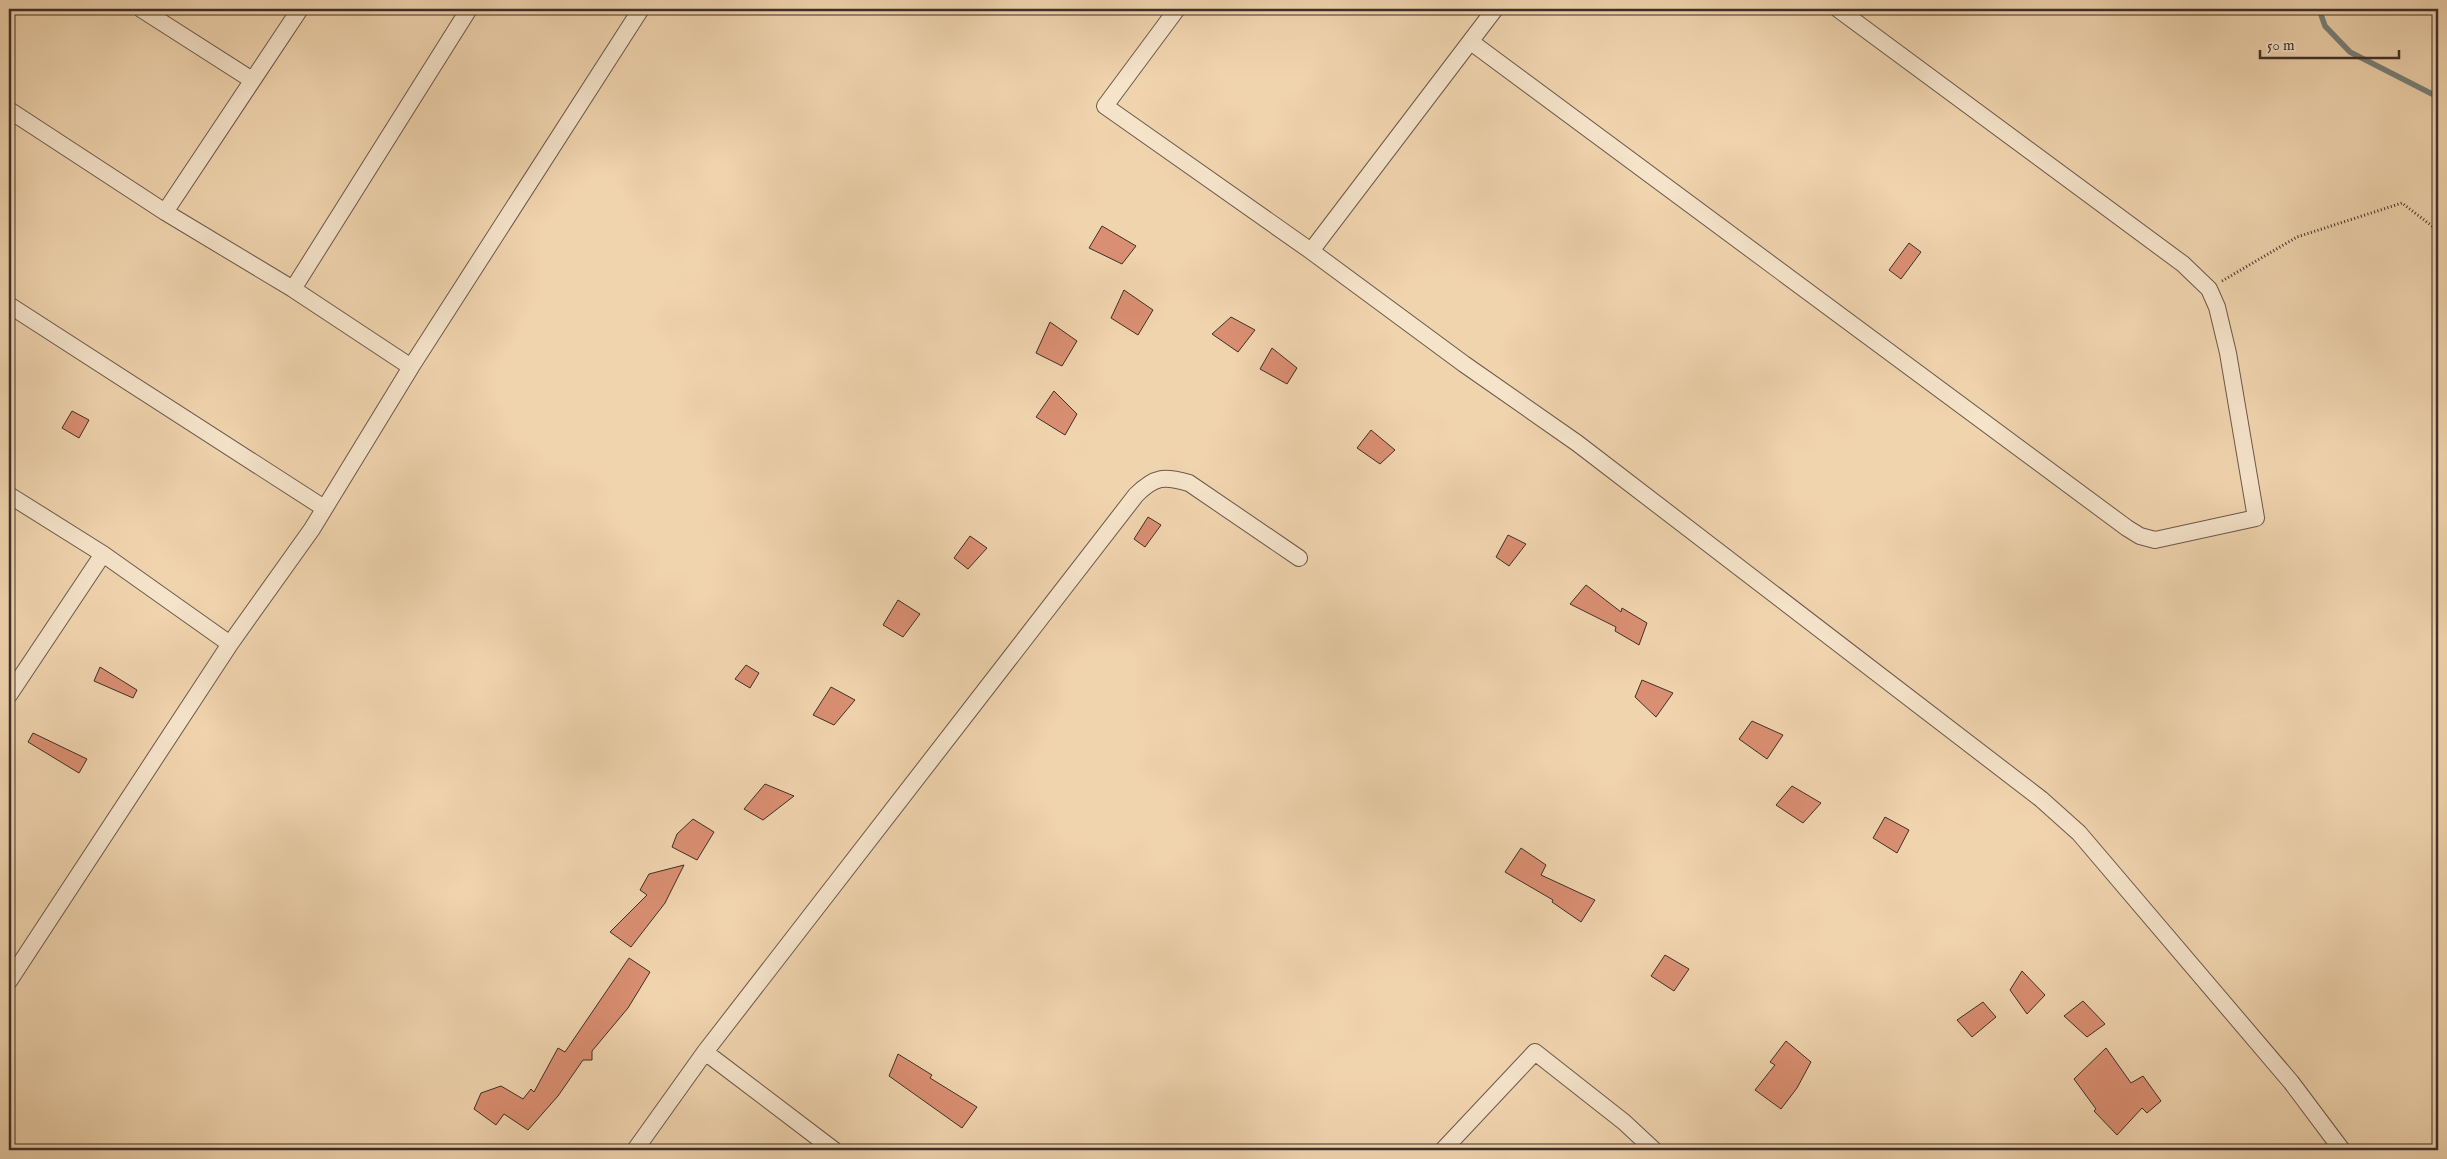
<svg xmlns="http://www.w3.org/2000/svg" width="2447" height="1159" font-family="'IM FELL English',serif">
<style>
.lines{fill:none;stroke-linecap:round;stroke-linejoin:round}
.stream{stroke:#77807b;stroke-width:5.5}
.building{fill:#da8f72;stroke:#3f2f28}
.street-casing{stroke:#6b584a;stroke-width:18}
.path{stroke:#3f2f28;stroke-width:3;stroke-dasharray:1 2.5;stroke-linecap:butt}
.street{stroke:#f5e3ca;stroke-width:16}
</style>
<rect width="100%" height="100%" fill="#f0d4ae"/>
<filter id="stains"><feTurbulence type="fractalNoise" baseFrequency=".004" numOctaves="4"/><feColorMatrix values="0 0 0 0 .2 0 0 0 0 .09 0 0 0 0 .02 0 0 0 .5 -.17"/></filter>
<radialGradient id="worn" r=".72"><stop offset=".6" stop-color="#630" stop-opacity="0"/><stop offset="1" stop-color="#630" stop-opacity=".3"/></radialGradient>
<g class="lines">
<path class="stream" d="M2319 9 2325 26 2350 52 2438 97"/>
</g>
<path class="building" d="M1102 226 1136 246 1122 264 1089 248Z
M1909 243 1921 252 1901 279 1889 270Z
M1124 290 1153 310 1138 335 1111 318Z
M1231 317 1255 330 1238 352 1212 334Z
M1050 322 1077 341 1062 366 1036 353Z
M1272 348 1297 368 1287 384 1260 369Z
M1054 391 1077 414 1065 435 1036 417Z
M72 411 89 420 79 438 62 428Z
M1371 430 1395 450 1380 464 1357 448Z
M1148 517 1161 525 1145 547 1134 539Z
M1508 535 1526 544 1509 566 1496 557Z
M970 536 987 548 968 569 954 558Z
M1586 585 1621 612 1622 608 1647 623 1639 645 1615 631 1616 627 1570 604Z
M898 600 920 614 903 637 883 625Z
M746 665 759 673 750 688 735 679Z
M100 667 137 690 133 698 94 681Z
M1642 680 1673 693 1656 717 1635 697Z
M831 687 855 700 834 725 813 715Z
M1752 721 1783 735 1767 759 1739 739Z
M33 733 87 759 79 773 28 742Z
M765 784 794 796 763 820 744 809Z
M1792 786 1821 803 1803 823 1776 805Z
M1885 817 1909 830 1897 853 1873 838Z
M693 819 714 832 697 860 672 847 677 834Z
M1521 848 1546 865 1541 875 1595 900 1581 922 1552 902 1553 900 1505 872Z
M684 865 665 903 631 947 610 932 647 895 640 890 649 874Z
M1665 955 1689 969 1674 991 1651 976Z
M629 958 650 972 628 1008 592 1051V1060H583L558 1096 528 1130 504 1114 496 1125 474 1109 481 1093 501 1086 523 1099 531 1089 534 1092 558 1048 565 1052Z
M2022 971 2045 995 2027 1014 2010 990Z
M2083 1001 2105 1024 2087 1037 2064 1016Z
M1983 1002 1996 1017 1972 1037 1957 1020Z
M1786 1041 1811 1062 1797 1088 1781 1109 1755 1090 1775 1065 1770 1062Z
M2106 1048 2131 1083 2143 1076 2161 1101 2147 1113 2142 1108 2117 1135 2094 1111 2096 1109 2074 1079Z
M898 1054 932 1075 930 1078 977 1107 962 1128 889 1076Z"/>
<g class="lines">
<defs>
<path id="street" d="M141 9 252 80
M1177 9 1105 106 1311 251 1464 364 1577 443 2041 799 2079 833 2291 1082 2342 1150
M1471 42 2127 528 2140 536 2155 540 2256 518 2228 353 2217 307 2209 289 2183 264 1838 9
M9 110 165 212 293 289 411 367
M165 212 300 9
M1311 251 1495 9
M293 289 469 9
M9 305 324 508
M9 495 103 554 230 644
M9 695 103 554
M9 981 230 644 312 529 411 367 641 9
M705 1052 834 1150
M635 1150 705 1052 1136 495C1155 476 1164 476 1189 483L1299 558
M1443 1150 1535 1052 1624 1122 1654 1150"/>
</defs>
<use href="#street" class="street-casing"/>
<path class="path" d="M2222 281 2297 237 2402 203 2436 229 2438 237"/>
<use href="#street" class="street"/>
</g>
<rect width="2447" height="1159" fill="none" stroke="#f0d4ae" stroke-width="30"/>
<rect x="10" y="10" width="2427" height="1139" fill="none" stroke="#3f2f28" stroke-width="2.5"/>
<rect x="15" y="15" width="2417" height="1129" fill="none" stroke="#3f2f28"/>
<path d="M2260 50v8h139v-8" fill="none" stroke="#3f2f28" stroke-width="2.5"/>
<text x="2267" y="50" font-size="15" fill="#3f2f28" stroke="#f5e3ca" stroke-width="4" paint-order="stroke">50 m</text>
<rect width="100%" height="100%" filter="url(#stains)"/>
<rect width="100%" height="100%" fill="url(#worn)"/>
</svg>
